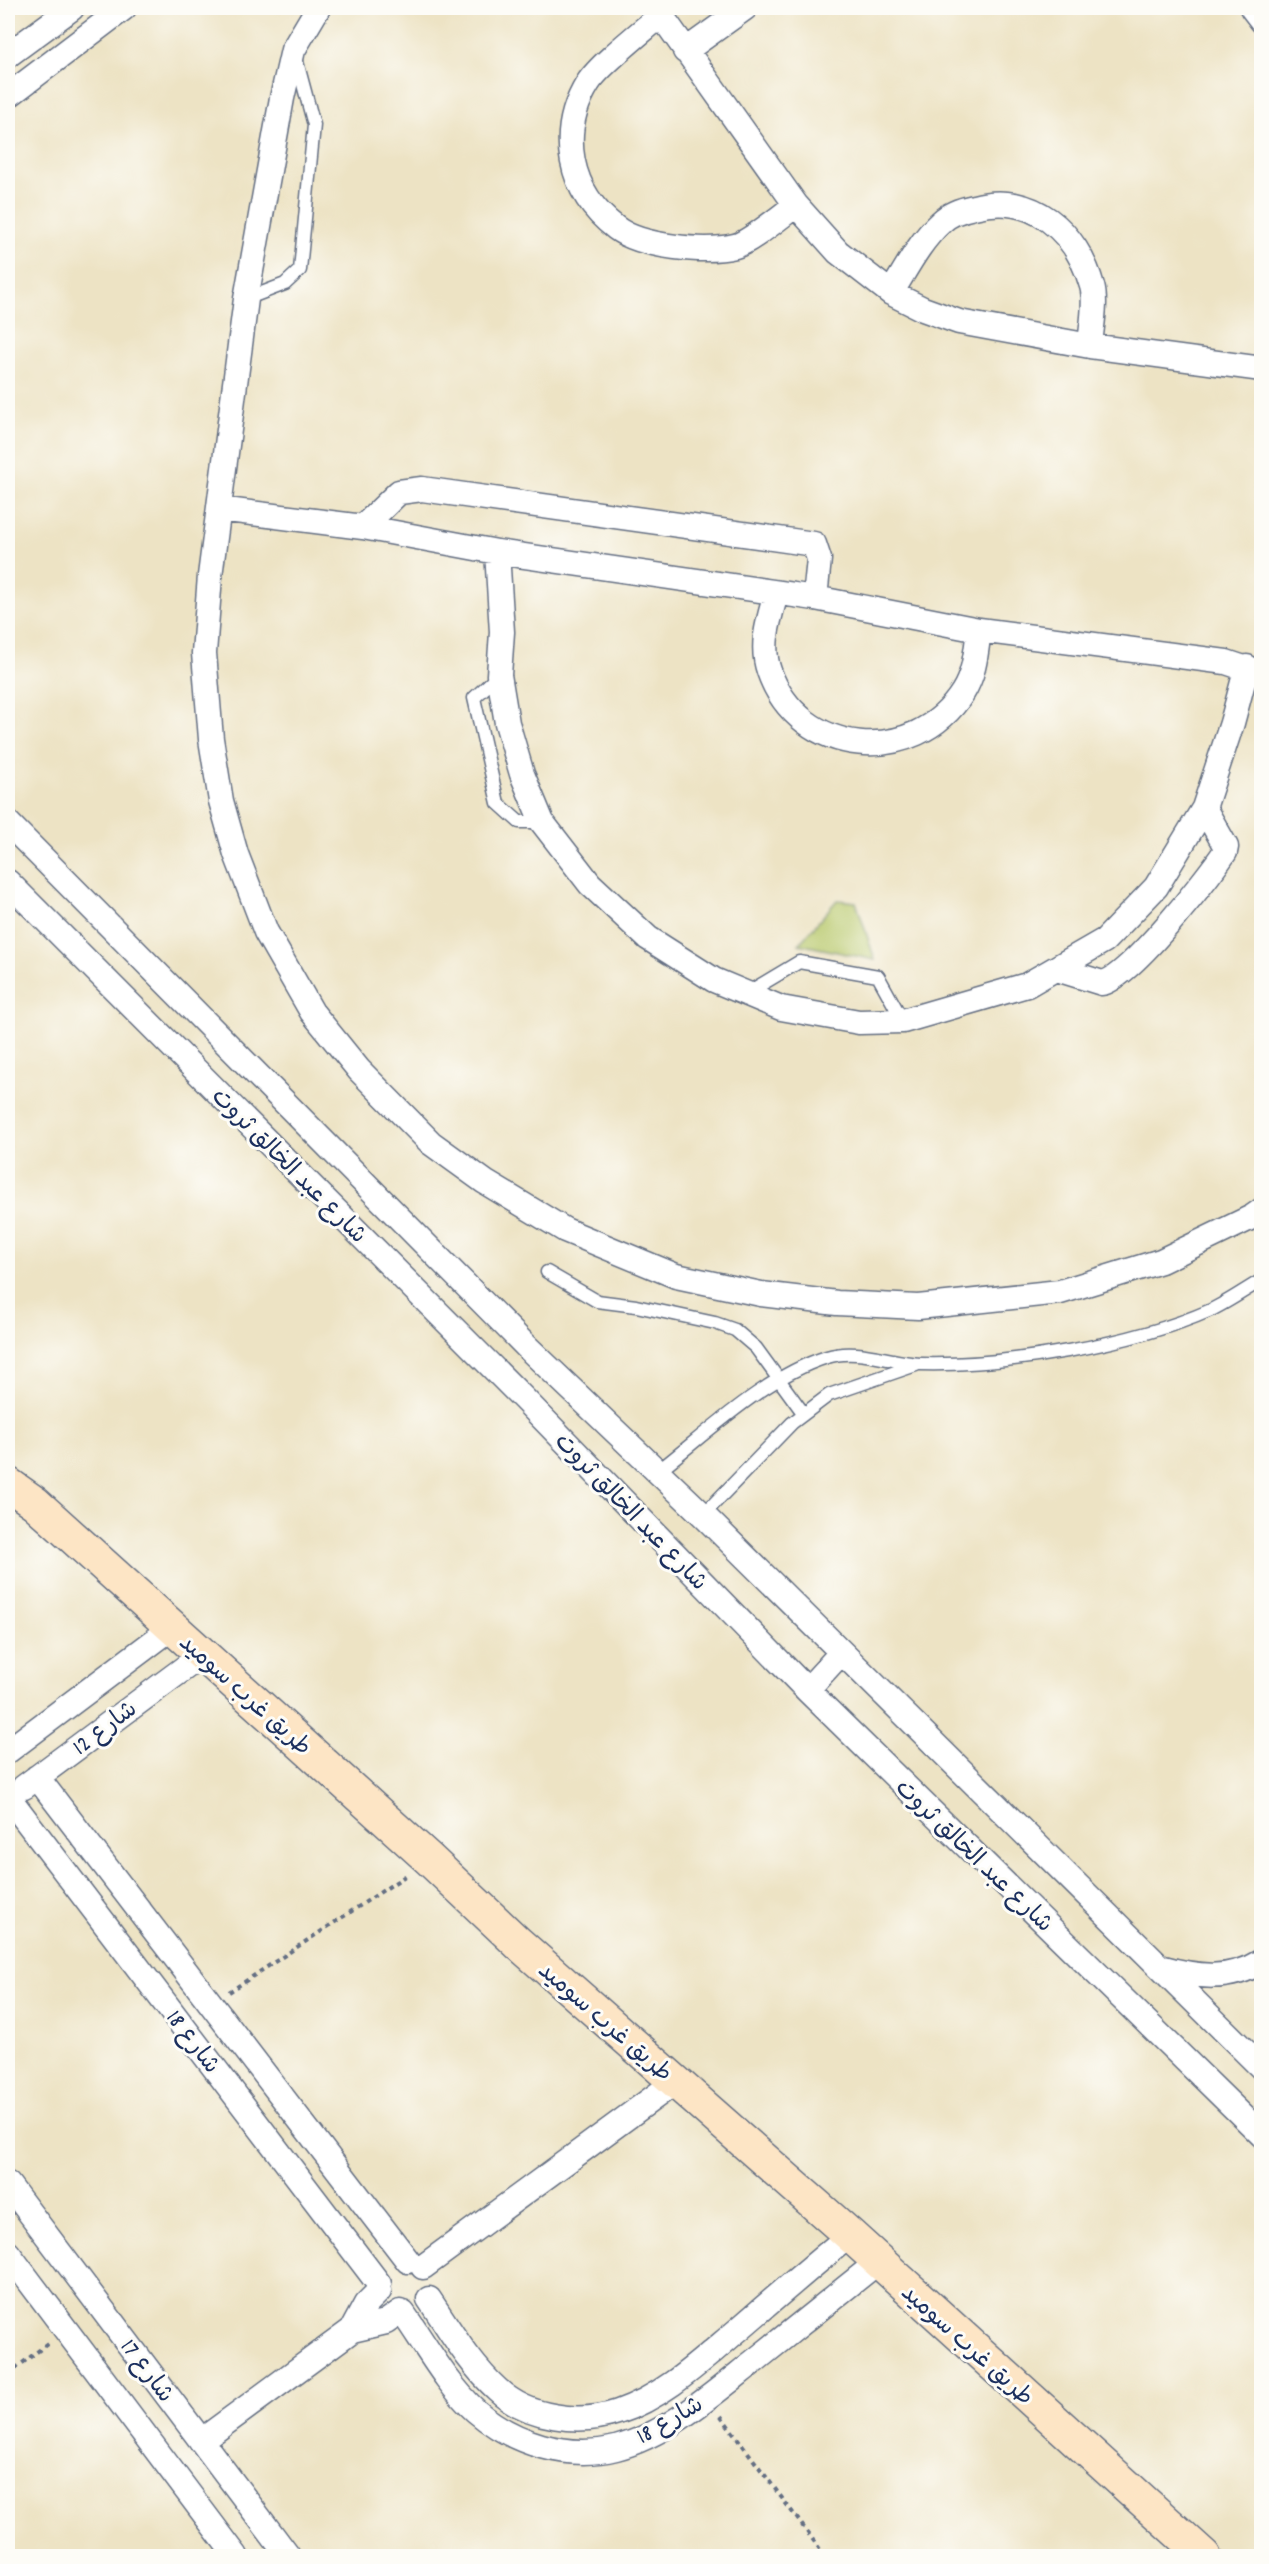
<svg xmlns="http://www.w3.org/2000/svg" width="1269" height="2564" font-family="Dekko,'Playpen Sans Arabic',sans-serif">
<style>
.green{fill:#b7c86b;stroke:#697c64;stroke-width:1.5}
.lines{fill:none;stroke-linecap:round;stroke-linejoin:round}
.lane-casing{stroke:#646e82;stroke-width:15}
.street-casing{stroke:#646e82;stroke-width:27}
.secondary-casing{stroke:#646e82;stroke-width:36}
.path{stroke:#646e82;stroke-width:4;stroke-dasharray:4.5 4.5;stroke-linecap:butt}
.lane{stroke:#fff;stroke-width:12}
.street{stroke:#fff;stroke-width:24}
.secondary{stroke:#fde5c5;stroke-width:33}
.labels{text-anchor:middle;stroke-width:6;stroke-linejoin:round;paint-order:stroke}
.street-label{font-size:24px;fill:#1b2f5e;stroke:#fdfcf7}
</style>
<rect width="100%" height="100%" fill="#fdfcf7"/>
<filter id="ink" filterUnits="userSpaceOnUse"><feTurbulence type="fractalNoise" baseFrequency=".0167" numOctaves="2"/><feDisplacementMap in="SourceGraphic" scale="12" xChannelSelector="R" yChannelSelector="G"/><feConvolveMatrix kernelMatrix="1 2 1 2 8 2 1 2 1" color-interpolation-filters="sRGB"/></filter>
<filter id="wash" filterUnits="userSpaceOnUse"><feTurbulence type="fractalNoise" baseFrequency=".008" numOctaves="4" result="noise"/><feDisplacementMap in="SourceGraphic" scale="24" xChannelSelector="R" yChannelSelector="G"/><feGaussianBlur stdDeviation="1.35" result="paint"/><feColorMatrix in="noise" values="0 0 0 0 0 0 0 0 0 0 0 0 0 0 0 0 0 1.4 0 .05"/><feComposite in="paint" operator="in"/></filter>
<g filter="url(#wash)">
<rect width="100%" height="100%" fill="#ede3c4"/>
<path class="green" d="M837 900 856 902 875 960 799 944Z"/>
</g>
<g filter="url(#ink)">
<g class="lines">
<defs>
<path id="lane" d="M246 299 285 284 300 270 314 125 296 58
M499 675 474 698 498 803 519 822H542
M747 993 799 962 878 976 903 1021
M547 1272 597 1301 636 1306 715 1323 735 1330 756 1348 804 1414
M658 1471C707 1433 766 1376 827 1357 858 1347 890 1363 921 1364 1007 1366 1132 1345 1211 1310 1228 1302 1245 1290 1262 1280
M703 1515 792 1423 829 1395 916 1365"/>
<path id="street" d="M318 8 293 50 282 98 246 299 210 576 204 653 211 739 221 801 236 854 266 932 312 1012 359 1070 431 1143 485 1182 565 1230 676 1276 761 1294 837 1303 918 1307 1060 1292 1161 1261 1252 1217 1262 1210
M656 8 796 205 838 252 891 293 923 309 959 322 1090 346 1262 369
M1252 8 1262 21
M661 15C644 30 599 65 588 83 557 133 569 192 616 228 641 247 705 253 735 246 749 243 782 215 796 205
M685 51 745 8
M8 55 72 8
M8 96 124 8
M891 293C906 269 920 241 941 222 949 214 964 209 974 207 1032 191 1077 232 1092 286 1097 303 1091 328 1090 346
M219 509 363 527 497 552 815 598 979 630 1226 662 1259 673
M363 527 399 492 422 489 814 544 819 559 815 598
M497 552 502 632 499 675 507 723 522 774 542 822 590 884 648 938 714 980 781 1008 859 1022 903 1021 1027 985 1105 940 1156 887 1204 808 1232 723 1247 667
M776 594C769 619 760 645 769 671 799 758 915 768 963 692 975 673 976 651 979 630
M8 823 527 1347 703 1515 1262 2068
M8 882 524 1399 807 1690 1262 2135
M1057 969 1102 983C1129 979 1208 877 1225 852L1226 847 1204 808
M807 1690 840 1654
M8 1751 173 1627
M37 1777 408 2261
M24 1787 202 1655
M9 1798 379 2284
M1160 1967C1196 1977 1229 1982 1262 1961
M8 2184 288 2556
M8 2253 236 2556
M423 2267 675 2082
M429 2299C450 2330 470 2365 498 2390 528 2418 580 2425 618 2412 664 2397 702 2360 738 2330 775 2298 812 2266 850 2235
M403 2313C425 2344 447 2385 476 2411 513 2443 567 2460 616 2448 669 2434 715 2392 757 2359 797 2327 838 2294 878 2262
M352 2330 366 2304 379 2291
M201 2441 352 2330 386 2322 400 2312"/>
<path id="secondary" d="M8 1484 35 1503 429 1859 518 1943 850 2235 1204 2556"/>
</defs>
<use href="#lane" class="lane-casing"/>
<use href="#street" class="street-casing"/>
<use href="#secondary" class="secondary-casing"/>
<path class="path" d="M229 1992 408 1874
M8 2374 50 2342
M721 2416 825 2556"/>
<use href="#lane" class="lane"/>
<use href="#street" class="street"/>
<use href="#secondary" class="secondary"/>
</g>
</g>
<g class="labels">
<g class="street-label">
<text transform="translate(290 1165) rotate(45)" y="8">شارع عبد الخالق ثروت</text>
<text transform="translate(632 1511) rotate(46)" y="8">شارع عبد الخالق ثروت</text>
<text transform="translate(246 1694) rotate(42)" y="8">طريق غرب سوميد</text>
<text transform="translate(104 1727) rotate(-37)" y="8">شارع 12</text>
<text transform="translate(975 1855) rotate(44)" y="8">شارع عبد الخالق ثروت</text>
<text transform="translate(606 2021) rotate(41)" y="8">طريق غرب سوميد</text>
<text transform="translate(194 2041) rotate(53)" y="8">شارع 18</text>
<text transform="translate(968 2344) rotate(42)" y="8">طريق غرب سوميد</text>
<text transform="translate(148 2370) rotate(53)" y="8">شارع 17</text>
<text transform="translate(669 2419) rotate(-30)" y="8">شارع 18</text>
</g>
</g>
<rect width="1269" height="2564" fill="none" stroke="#fdfcf7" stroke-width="30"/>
</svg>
